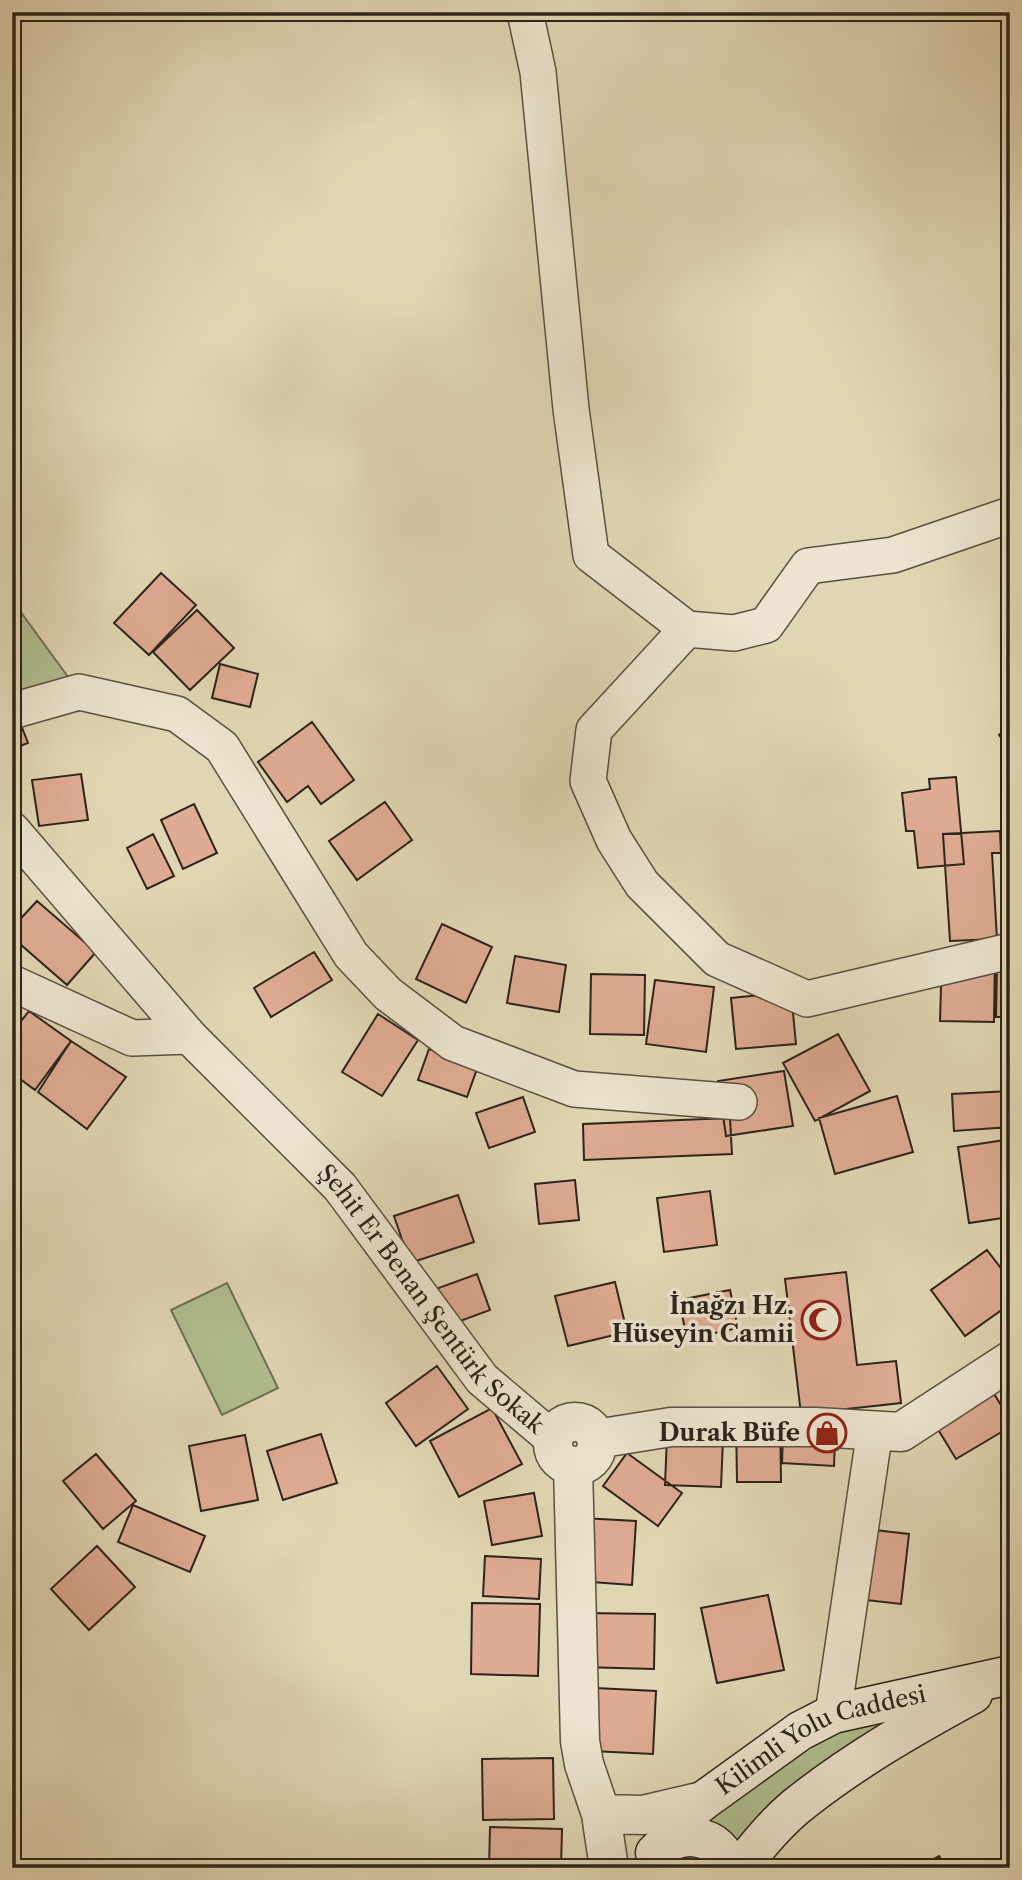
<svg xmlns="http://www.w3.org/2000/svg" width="1022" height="1880" font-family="'Libre Caslon Text',serif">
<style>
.green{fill:#b0be8f;stroke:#6e7155;stroke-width:2}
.building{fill:#dfab93;stroke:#2d241b;stroke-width:2}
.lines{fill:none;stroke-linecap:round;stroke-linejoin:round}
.minor-casing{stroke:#5a5041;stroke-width:38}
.tertiary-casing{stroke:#5a5041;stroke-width:41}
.secondary-casing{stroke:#2d241b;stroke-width:41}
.minor{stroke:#ece4ce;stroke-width:35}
.tertiary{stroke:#ece4ce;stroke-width:38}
.secondary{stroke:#ece4ce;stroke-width:38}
.labels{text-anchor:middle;stroke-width:7;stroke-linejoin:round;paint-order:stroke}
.street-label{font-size:24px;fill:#2d241b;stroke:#ece4ce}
.poi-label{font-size:24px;font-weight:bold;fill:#2d241b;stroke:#ece4ce;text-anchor:end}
</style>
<rect width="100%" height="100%" fill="#e1d6b3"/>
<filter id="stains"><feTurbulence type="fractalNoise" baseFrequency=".00286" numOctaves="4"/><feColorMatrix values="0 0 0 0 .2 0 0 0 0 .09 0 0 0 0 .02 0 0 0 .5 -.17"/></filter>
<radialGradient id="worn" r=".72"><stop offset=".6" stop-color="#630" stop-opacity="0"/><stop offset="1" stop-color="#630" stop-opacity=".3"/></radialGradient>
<path class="green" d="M12 600 79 692 12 711Z
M227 1283 278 1388 222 1415 171 1310Z
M1005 1676 740 1868 692 1810 781 1744Z
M690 1852 714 1868H664Z"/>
<path class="building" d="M161 573 196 605 149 655 114 623Z
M197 610 234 648 190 690 153 652Z
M220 664 258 674 250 707 212 698Z
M12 702 28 743 12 749Z
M312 722 354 780 321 804 308 786 287 802 258 762Z
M1010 726V749L999 735Z
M81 774 88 820 39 826 32 780Z
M956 777 964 864 918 868 914 831H906L902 793 930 789 929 779Z
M385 802 412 840 357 880 329 841Z
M194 804 217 853 183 869 161 820Z
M1000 831 1001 853H992L997 939 950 941 943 834Z
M153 834 174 876 147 889 127 848Z
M37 901 96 952 67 985 12 937V928Z
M442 924 492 947 466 1003 416 979Z
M314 952 332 980 271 1017 254 988Z
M942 954 995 955 994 1022 940 1021Z
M515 956 566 965 559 1012 507 1003Z
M997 963H1010V1017H996Z
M591 974 645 975 644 1035 590 1034Z
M655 980 714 987 706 1052 646 1044Z
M791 992 796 1044 736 1049 731 998Z
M29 1011 71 1041 35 1090 12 1073V1029L14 1030Z
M378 1014 418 1040 382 1096 342 1072Z
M838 1034 870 1091 815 1121 783 1063Z
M71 1041 126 1077 87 1129 38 1092Z
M429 1049 478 1066 467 1097 418 1080Z
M784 1071 793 1126 726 1136 718 1081Z
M1010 1091V1127L954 1131 952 1094Z
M897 1096 913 1152 835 1174 819 1118Z
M523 1097 535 1132 489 1148 476 1113Z
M730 1118 732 1154 584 1160 583 1124Z
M1010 1127V1169L1004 1128Z
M1005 1140 1010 1169V1217L969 1223 958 1147Z
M575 1180 579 1220 539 1224 535 1184Z
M710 1191 717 1245 664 1252 657 1198Z
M458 1195 474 1242 410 1263 394 1216Z
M987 1250 1010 1280V1304L965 1336 931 1290Z
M846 1272 857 1365 896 1361 901 1403 801 1414 785 1279Z
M477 1274 490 1310 447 1326 433 1290Z
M615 1282 627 1332 568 1346 555 1296Z
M730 1290 738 1328 687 1339 679 1300Z
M437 1366 468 1409 416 1446 386 1403Z
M979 1369 1010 1420V1427L956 1459 922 1403Z
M492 1408 522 1464 459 1497 430 1441Z
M668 1412 724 1415 721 1487 665 1485Z
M780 1416 781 1482H737L736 1417Z
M321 1434 337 1483 283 1500 267 1451Z
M245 1435 258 1500 201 1511 189 1446Z
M783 1436 835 1439 834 1466 782 1463Z
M627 1453 682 1493 658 1526 603 1486Z
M96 1454 136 1501 103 1529 63 1481Z
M534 1493 542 1536 492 1545 484 1501Z
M133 1505 205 1536 190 1572 118 1542Z
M582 1518 636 1521 632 1585 578 1581Z
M857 1528 909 1534 901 1604 849 1598Z
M97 1546 135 1587 89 1630 51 1589Z
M485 1556 541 1559 539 1599 483 1596Z
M768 1595 784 1670 717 1683 701 1608Z
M472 1603 540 1604 538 1676 471 1674Z
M582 1613 655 1614 654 1669 581 1667Z
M595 1688 656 1691 653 1754 592 1751Z
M553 1758 554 1819 483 1820 482 1759Z
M490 1827 562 1829 561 1868H489Z
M939 1856 946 1868H917Z"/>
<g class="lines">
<defs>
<g id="minor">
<path d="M525 12 538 72 571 409 591 555 687 629 734 633 766 625 808 566 893 555 1010 515"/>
<path d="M687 629 594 730 588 781 614 840 642 884 717 959 807 999 1010 951"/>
<path d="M12 711 79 692 177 714 222 747 351 955 388 994 453 1043 574 1089 739 1102"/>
<path id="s1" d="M12 830 189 1036 340 1187 482 1379 554 1440"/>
<path d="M12 983 132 1038 189 1036"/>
<path d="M833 1714 875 1430"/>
</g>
<path id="tertiary" d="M553 1444a22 22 0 1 1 44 0a22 22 0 1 1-44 0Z
M596 1439 671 1427H816L901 1432 1010 1361
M573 1466 580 1741 584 1764 601 1814 609 1868
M601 1814 643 1815 703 1801"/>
<g id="secondary">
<path id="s2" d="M661 1847 692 1810 703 1801 800 1731 833 1714 1010 1675"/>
<path d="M655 1853C677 1828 721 1832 729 1868"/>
<path d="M740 1868C759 1844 779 1819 803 1801 855 1760 914 1726 973 1694"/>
</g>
</defs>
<use href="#minor" class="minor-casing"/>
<use href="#tertiary" class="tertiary-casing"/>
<use href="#secondary" class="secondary-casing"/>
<use href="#minor" class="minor"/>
<use href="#tertiary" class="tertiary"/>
<use href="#secondary" class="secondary"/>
</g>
<defs>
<symbol id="mosque-ring" viewBox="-11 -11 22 22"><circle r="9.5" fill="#ece4ce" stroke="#8f2418" stroke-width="1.5"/><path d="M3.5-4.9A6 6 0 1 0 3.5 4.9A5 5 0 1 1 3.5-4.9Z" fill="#8f2418"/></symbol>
<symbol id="shop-ring" viewBox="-11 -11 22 22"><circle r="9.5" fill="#ece4ce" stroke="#8f2418" stroke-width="1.5"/><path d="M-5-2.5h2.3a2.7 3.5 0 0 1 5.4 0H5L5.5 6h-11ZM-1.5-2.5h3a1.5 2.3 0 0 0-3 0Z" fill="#8f2418"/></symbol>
</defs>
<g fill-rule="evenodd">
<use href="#mosque-ring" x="799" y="1298" width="44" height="44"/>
<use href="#shop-ring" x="805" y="1411" width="44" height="44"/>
</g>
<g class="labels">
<g class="street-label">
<text dy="8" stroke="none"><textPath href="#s1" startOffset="630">Şehit Er Benan Şentürk Sokak</textPath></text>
<text dy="8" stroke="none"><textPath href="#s2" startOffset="198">Kilimli Yolu Caddesi</textPath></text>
</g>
<g class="poi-label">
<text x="794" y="1314">İnağzı Hz.<tspan x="794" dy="28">Hüseyin Camii</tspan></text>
<text x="800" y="1441">Durak Büfe</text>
</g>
</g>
<rect width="1022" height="1880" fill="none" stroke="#e1d6b3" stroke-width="42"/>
<rect x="14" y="14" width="994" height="1852" fill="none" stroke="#2d241b" stroke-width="3.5"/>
<rect x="21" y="21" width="980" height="1838" fill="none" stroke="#2d241b" stroke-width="2"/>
<rect width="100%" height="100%" filter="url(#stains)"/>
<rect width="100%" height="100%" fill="url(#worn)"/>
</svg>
